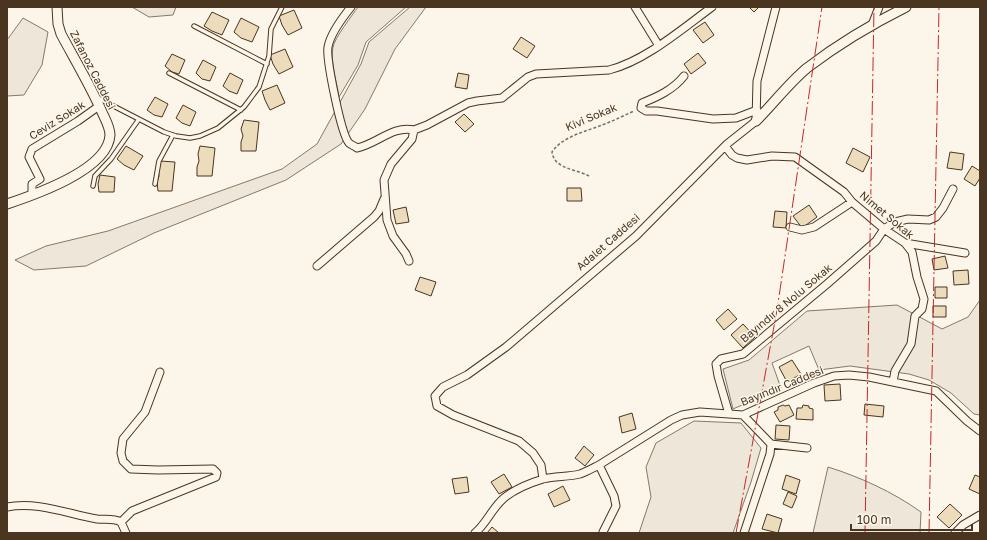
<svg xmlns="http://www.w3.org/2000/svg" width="987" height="540" font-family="'Golos Text',sans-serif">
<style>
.green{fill:#ede6d9;stroke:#887966}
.building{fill:#ecdcbc;stroke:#4a3520}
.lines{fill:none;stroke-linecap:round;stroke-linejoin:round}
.service-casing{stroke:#4a3520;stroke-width:5.5}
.minor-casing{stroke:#4a3520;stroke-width:9}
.tertiary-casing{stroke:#4a3520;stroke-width:11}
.path{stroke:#7f6f5c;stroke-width:1.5;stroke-dasharray:3 2;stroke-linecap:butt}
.service{stroke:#fbf6e9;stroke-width:3.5}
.minor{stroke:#fbf6e9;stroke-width:7}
.tertiary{stroke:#fbf6e9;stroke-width:9}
.power{stroke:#c62828;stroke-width:1;stroke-dasharray:14 3 2 3;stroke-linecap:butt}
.labels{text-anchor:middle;stroke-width:3;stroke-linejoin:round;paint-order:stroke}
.street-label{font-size:11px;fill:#4a3520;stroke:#fbf6e9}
</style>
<rect width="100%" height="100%" fill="#fbf6e9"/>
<path class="green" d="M132 7H176L173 15 149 17Z
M358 7H406L366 42 358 65 339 97C337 84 330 59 333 47 334 39 353 14 358 7Z
M410 7H426L395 49 365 109 341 144 286 180 154 233 86 266 34 270 15 260 46 246 108 231 282 169 317 144 361 64 369 42Z
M23 18 48 32 42 65 24 95 7 96V40Z
M980 300V415L974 414 951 393 929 380 909 374 850 366 819 370 809 346 772 363 781 388 733 409 723 369 749 360 807 311 897 305 942 329 968 317Z
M694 421 741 423 761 448 751 482 733 533H639L651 497 646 467 656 443Z
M828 467C860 477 893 492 921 512L920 533H813Z"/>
<path class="building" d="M749 7H759L754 12Z
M294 10 302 28 288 35 282 25 279 16Z
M212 12 229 20 222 35 212 31 204 26Z
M241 18 259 27 252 42 241 38 234 32Z
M705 22 714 35 703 43 693 30Z
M521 37 535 46 527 58 513 49Z
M285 49 293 67 279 74 273 64 270 55Z
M698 53 706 63 691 74 684 64Z
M172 54 185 60 179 74 172 72 165 66Z
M203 60 216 67 210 81 202 79 196 73Z
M230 73 243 80 237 94 229 91 223 86Z
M458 73 469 75 467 89 455 87Z
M277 85 285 103 270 110 265 100 262 91Z
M155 97 168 104 162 117 154 115 147 110Z
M183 105 196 112 190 126 182 123 176 118Z
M464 114 474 124 465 132 455 122Z
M244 120 259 122 256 151H241V142L243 136 241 129Z
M126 146 143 156 134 170 124 165 117 159Z
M200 146 215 148 212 176H197V167L199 161 198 154Z
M853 148 870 157 863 172 846 163Z
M950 152 964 154 962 170 947 168Z
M160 161 175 162 172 191H158L157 182 159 176 158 169Z
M972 166 980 171V178L975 186 964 179Z
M100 175 115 177 114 192H99L98 184Z
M567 188H581L582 201H567Z
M809 205 817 217 802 228 793 216Z
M406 207 409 222 396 224 393 210Z
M775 211 787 212 786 228 773 227Z
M945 256 948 268 934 270 932 259Z
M968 270 969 284 954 285 953 271Z
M420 277 436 282 431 296 415 290Z
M935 287H947V298H935Z
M933 306H946V317H933Z
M728 309 737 319 724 330 716 320Z
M743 324 755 337 743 348 731 335Z
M792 360 801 374 787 382 779 367Z
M840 384 841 400 825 401 824 385Z
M865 404 884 406 883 417 864 415Z
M783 405 785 406 789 405 794 415 780 422 774 412 778 410V407Z
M803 405 809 406V408L813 409V420L796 419 797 408H802Z
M632 413 636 429 622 433 619 417Z
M776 425 790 426 789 440 775 439Z
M584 446 594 455 585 466 575 458Z
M504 474 512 487 499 494 491 482Z
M786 475 800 480 796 494 782 489Z
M975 475 980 477V494L969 489Z
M467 477 469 492 455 494 452 479Z
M563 486 570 500 554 507 548 494Z
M788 492 797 496 792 508 783 504Z
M950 504 962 515 949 528 937 517Z
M767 514 782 519 778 533 762 529Z
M492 527 499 533H487Z"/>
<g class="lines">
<defs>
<path id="service" d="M194 26 267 64
M169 73 241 110
M98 98 164 132 176 136 190 138 200 136 218 128 244 107 259 87 269 56 271 29 282 7
M155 184 159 161 173 135
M93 186 95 176 111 159 139 119"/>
<path id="minor" d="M351 7C343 17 330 35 328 47 326 59 341 134 349 143 351 145 355 146 357 148 377 144 393 125 414 130
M635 7 659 46
M872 25 879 7
M684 76C673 90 657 97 642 103L641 108 646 111H657L713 119 736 118 757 110
M414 130 427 125 468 103 477 101 502 98 528 77 536 74 609 70C645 61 682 29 712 7
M725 146 732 155 737 158 747 160 772 156 795 157 844 192 852 202 884 229 905 243 912 252 917 277 924 299 922 309 915 316 911 344 895 371 893 382
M32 195V184L40 179 29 157 32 149 78 121 99 106
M790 227 802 230 814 227 852 202
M905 243 965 253
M409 261 406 254 393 236 387 220 384 180 391 164 412 139 414 130
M317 266 374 217 379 211 384 199
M729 414 718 376 716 364 721 359 743 354 827 284 876 241 884 229 895 222 908 219 929 220 936 217 943 208 953 189
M743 415 771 444 770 454 744 533
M771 444 807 448
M599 465 614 496 616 506 603 532
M543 479 541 465 533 453 519 441 453 415 437 406 435 396 443 387 467 375 506 347 636 236 727 144 756 121 757 81 776 7
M7 507C37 501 68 514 97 519 106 520 113 518 121 522L126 533
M121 522 132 511 216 477 217 473 213 469 158 470 131 469 123 461 121 453 123 439 145 412 160 372
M475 533C487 523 492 508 504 498 515 489 530 483 543 479 555 476 568 477 580 474 586 472 593 468 599 465L671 420 682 415 700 412 743 415 814 383 834 376 849 375 869 377 936 391 967 421 980 431
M955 533 963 525 980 515"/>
<path id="tertiary" d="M756 121C773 104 789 83 807 68 837 45 872 24 906 7
M7 204C34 195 108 170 110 135 110 127 105 119 102 112 90 85 75 60 61 34L58 24 57 7"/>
</defs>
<use href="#service" class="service-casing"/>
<use href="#minor" class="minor-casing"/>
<use href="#tertiary" class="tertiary-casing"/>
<path class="path" d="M589 176C576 169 554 169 552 152 563 136 585 132 602 125 613 121 623 116 634 111"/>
<use href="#service" class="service"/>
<use href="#minor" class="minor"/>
<use href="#tertiary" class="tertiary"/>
<path class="power" d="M736 533 777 310 822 7
M865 533 874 7
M929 533 939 7"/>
</g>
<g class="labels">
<g class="street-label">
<text transform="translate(93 70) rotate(63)" y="4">Zafanoz Caddesi</text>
<text transform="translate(591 117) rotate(-23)" y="4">Kivi Sokak</text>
<text transform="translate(57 120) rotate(-32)" y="4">Ceviz Sokak</text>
<text transform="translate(887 215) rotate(40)" y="4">Nimet Sokak</text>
<text transform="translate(608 242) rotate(-41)" y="4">Adalet Caddesi</text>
<text transform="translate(786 303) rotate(-40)" y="4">Bayındır 8 Nolu Sokak</text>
<text transform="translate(782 386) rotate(-22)" y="4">Bayındır Caddesi</text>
</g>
</g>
<rect width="987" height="540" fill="none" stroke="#4a3520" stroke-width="16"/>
<path d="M851 524v6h121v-6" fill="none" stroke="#4a3520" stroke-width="2"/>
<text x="857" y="524" font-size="12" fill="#4a3520" stroke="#fbf6e9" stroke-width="3" paint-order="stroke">100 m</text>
</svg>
